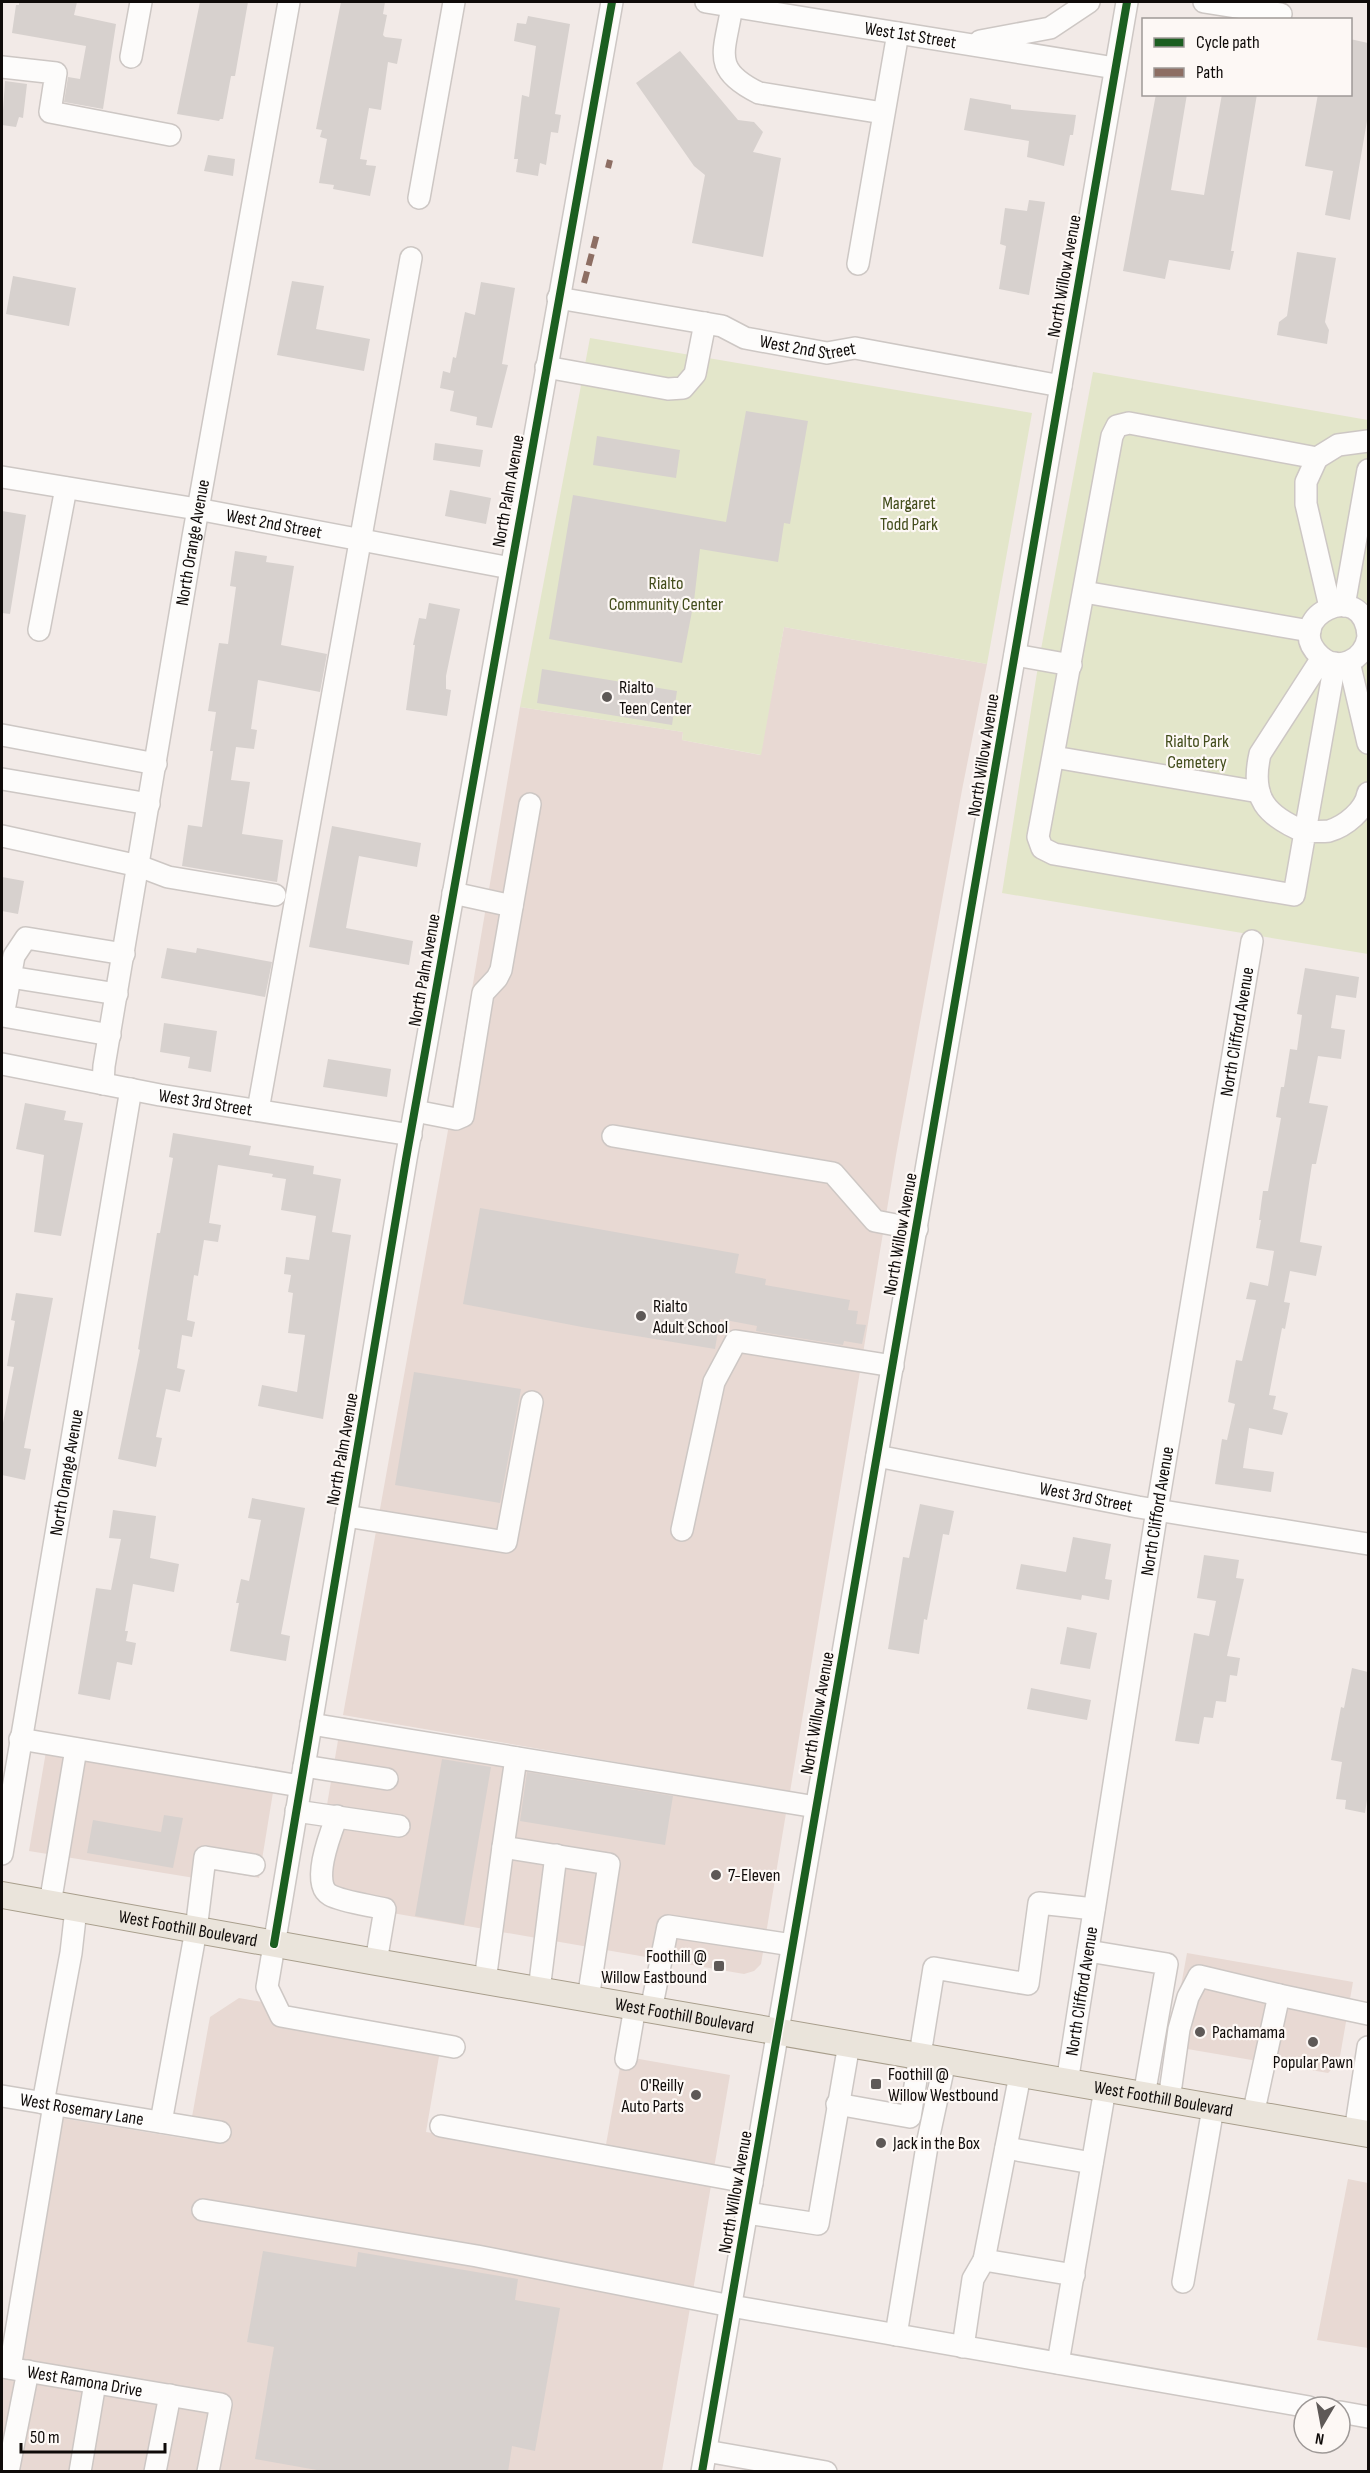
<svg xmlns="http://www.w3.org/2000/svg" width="1370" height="2473" font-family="'Sofia Sans Condensed',sans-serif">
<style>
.built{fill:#e8d9d3}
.green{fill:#e3e6ca}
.building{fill:#d7d1ce}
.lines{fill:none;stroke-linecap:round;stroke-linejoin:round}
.minor-casing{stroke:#cdc7c4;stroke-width:24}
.major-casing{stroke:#a89e8c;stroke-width:28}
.minor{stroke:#fdfcfb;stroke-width:21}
.major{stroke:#eae4db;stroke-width:26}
.quiet{stroke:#8d6e63;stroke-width:6;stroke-dasharray:12 6;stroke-linecap:butt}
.cycleway-casing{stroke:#fdf8f5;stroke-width:11}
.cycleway{stroke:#1b5e20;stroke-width:8}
.poi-dot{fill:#5e5957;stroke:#fdf8f5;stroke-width:2}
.labels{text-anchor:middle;stroke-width:4.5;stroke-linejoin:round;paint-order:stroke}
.street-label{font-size:18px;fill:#0f0b09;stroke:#fdf8f5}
.park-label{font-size:18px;fill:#434d1c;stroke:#fdf8f5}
.poi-label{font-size:18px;fill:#0f0b09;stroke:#fdf8f5;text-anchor:start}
</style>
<rect width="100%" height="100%" fill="#f2eae7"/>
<path class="built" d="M784 627 987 664 962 790 896 1155 790 1792 343 1715 447 1136 520 707 683 732 682 740 760 755Z
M342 1717 789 1795 761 1964 754 1971 744 1974 329 1902 314 1881Z
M49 1734 276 1774 259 1878 215 1870 213 1881 29 1851Z
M1187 1953 1353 1982 1339 2062 1328 2073 1170 2046Z
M239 1998 443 2033 426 2132 603 2161 622 2056 730 2075 662 2471 2 2472V2375L43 2115 188 2139 210 2017Z
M1348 2179 1368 2183V2348L1317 2340Z"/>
<path class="green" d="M590 338 1032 413 987 664 784 627 761 755 682 740 683 732 520 707Z
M1093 372 1368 420V954L1002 893 1039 660Z"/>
<path class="building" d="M19 2H77L74 15 116 24 103 109 64 102 68 77 80 79 86 46 12 33 16 5H19Z
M200 2H248L235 76H231L223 119H220L219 121 177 114Z
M341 2H385L383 14 387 15 383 35 385 37 402 39 397 64 388 62 381 110 369 108 360 159 367 160 366 165 376 166 370 196 333 189 334 185 319 183 327 139 320 137 322 130 316 129Z
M528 16 570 24 555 114 561 115 558 133 551 132 546 165 540 163 538 176 516 172 518 159H514L522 95 529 97 536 46 514 41 517 23 526 24Z
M1350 39 1368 43V115L1350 220 1325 215 1333 171 1305 166 1318 94H1350Z
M680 51 738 120 754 122 763 132 753 152 781 158 763 257 692 243 705 175 694 166 636 83Z
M5 81 27 84 23 118 19 117 16 127 2 125Z
M1156 94H1187L1171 190 1204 195 1222 94H1257L1231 251H1234L1230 270 1169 260 1165 279 1123 271Z
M970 98 1011 105V109L1076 115 1073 135H1070L1064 166 1027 157 1029 141 964 130Z
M208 155 235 159 233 176 204 171Z
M1029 200 1045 202 1029 295 999 289 1006 246 1000 244 1005 208 1027 211Z
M1297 252 1336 258 1325 322 1329 330 1327 344 1277 335 1279 322 1287 316Z
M13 276 76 288 69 326 6 314Z
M292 281 324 286 316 329 370 339 364 371 277 355Z
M481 282 515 288 502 364 508 365 492 428 476 425 477 417 450 411 454 391 440 388 443 371 450 373 453 357 456 358 465 312 475 315Z
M746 411 808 421 790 524 784 523 778 562 700 549 694 601 682 663 549 639 573 495 726 522Z
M597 436 680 450 676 478 593 465Z
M435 443 483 450 480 467 433 460Z
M450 490 491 498 486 524 445 516Z
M2 511 26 515 10 614 2 613Z
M235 551 267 556 266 562 294 566 281 645 327 654 320 692 258 680 251 729 257 730 254 749 236 747 231 780 250 782 242 834 283 840 277 882 182 866 188 825 202 827 213 751H210L216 712 208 711 219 643 228 644 236 587 230 586Z
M429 603 460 609 446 676V689L451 690 447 716 406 710 415 645H413L419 618 426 619Z
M542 669 677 691 672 725 537 703Z
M332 826 421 843 417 867 359 856 346 928 413 941 409 965 309 947Z
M2 877 24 881 18 914 2 911Z
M167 948 196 953 197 948 272 962 265 997 161 978Z
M1305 968 1359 977 1356 998 1336 995 1331 1028 1345 1030 1341 1059 1318 1056 1315 1072 1309 1103 1328 1106 1316 1164H1312L1300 1242 1322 1246 1316 1276 1290 1271 1284 1302 1290 1303 1285 1329 1282 1328 1269 1395 1276 1396 1273 1409 1288 1413 1282 1435 1249 1428 1243 1468 1274 1472 1271 1492 1215 1484 1222 1439 1227 1440 1235 1404 1228 1402 1236 1360 1242 1361 1256 1300 1246 1299 1250 1282 1268 1286 1274 1251 1256 1248 1261 1220H1259L1263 1191H1268L1281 1118 1276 1117 1281 1087H1284L1290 1049 1297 1050 1302 1015 1297 1014Z
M164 1023 217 1031 211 1072 188 1068 190 1057 160 1052Z
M328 1059 391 1069 387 1097 323 1087Z
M25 1103 66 1111 64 1120 83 1123 61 1236 34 1232 44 1155 16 1149Z
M173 1133 251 1146 249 1155 314 1166 313 1174 341 1179 332 1232 351 1235 323 1419 258 1406 262 1385 297 1392 305 1335 288 1333 293 1293 288 1292 291 1275 284 1274 286 1257 309 1260 316 1216 281 1210 286 1179 272 1177 273 1174 218 1165 209 1223 221 1225 218 1242 204 1240 198 1276 194 1275 187 1320 195 1322 192 1337 182 1335 177 1368 185 1370 180 1392 166 1389 156 1437 162 1438 156 1467 118 1459 140 1350 138 1349 157 1233H160L173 1158 169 1157Z
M480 1208 739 1254 735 1273 766 1279 765 1285 850 1300 848 1310 858 1311 856 1324 866 1325 862 1344 844 1341 843 1345 773 1334 756 1331 757 1326 720 1319 715 1349 582 1327 463 1304Z
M16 1293 53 1298 24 1448 31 1449 25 1480 2 1475V1423H3L14 1367 7 1366 15 1321 11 1320Z
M414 1372 521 1389 500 1503 395 1485Z
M252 1498 305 1508 281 1634 290 1636 286 1661 230 1651 239 1603H236L241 1579 249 1581 261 1520 248 1518Z
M920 1504 954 1511 949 1535 943 1534 927 1620 924 1619 919 1654 888 1649 903 1557 909 1558Z
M113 1510 156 1516 150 1558 179 1564 174 1592 133 1584 125 1631H128L126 1641 136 1643 132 1665 117 1662 110 1700 78 1694 96 1588 111 1590 121 1539 109 1538Z
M1073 1537 1111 1544 1105 1579 1112 1580 1109 1600 1082 1595 1081 1600 1016 1589 1021 1564 1066 1572Z
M1204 1555 1239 1560 1236 1578 1244 1579 1227 1656 1240 1658 1237 1676 1230 1675 1226 1702 1216 1701 1213 1718 1204 1717 1199 1744 1175 1741 1194 1633 1209 1636 1216 1601 1197 1598Z
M1067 1627 1097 1633 1090 1669 1060 1664Z
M1352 1668 1368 1672V1793L1365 1813 1345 1809 1346 1800 1336 1799 1342 1762 1331 1760 1341 1707 1344 1708Z
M1031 1688 1091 1700 1087 1720 1027 1709Z
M442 1759 491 1767 464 1925 415 1916Z
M527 1772 673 1796 665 1845 520 1821Z
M164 1815 183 1818 173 1868 87 1853 93 1820 161 1832Z
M263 2251 356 2267 358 2252 518 2279 515 2300 560 2308 535 2451 512 2446 508 2472H328L255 2459 274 2347 247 2342Z"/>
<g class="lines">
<defs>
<g id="minor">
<path id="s1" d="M706 2 1115 68"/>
<path d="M1204 2 1281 14"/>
<path d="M732 6C725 52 710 69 759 93L883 113"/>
<path d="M980 41 1050 28 1089 2"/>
<path d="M131 57 141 2"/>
<path d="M2 67 56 73 50 112 170 135"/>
<path d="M419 198 454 2"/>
<path d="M858 264 898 33"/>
<path id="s2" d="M558 298 722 326 745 338 827 353 855 348 1061 386"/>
<path d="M546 367 668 389 683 388 695 374 705 323"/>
<path d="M1368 441 1338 445 1317 458 1129 423 1117 426 1112 436 1038 837 1042 848 1054 854 1294 895 1305 832C1312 831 1322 832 1329 831 1346 826 1365 810 1368 793"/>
<path d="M1317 458 1306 482V504L1330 607"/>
<path id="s3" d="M2 477 197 509 510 568"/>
<path d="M1084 592 1310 631"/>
<path d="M1344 606 1368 470"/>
<path d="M39 630 66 488"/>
<path d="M1368 636C1364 575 1280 619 1320 656 1338 673 1364 660 1368 637"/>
<path d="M1015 655 1071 665"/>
<path d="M1322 658 1260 754C1250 798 1266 816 1305 832L1335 663"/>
<path d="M1349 662 1368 743"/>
<path d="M2 735 156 764"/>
<path d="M1054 757 1259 792"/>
<path d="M2 779 149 804"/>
<path d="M2 836 139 866 168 877 275 895"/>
<path d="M453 893 512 906"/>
<path d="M10 977 117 994"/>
<path d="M110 1035 3 1016 14 956 26 938 124 954"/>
<path id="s4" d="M2 1064 160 1095 411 1135"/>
<path id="s5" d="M103 1084 104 1066 193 537 289 2"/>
<path d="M258 1110 411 258"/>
<path d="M415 1111 456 1119 463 1116 483 993 497 978 501 970 530 804"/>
<path d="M613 1136 833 1173 875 1221 917 1229"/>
<path id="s6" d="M877 1456 1138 1507 1368 1544"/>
<path d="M346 1516 506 1542 532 1402"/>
<path d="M682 1530 714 1382 736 1341 893 1366"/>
<path d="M311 1724 816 1807"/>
<path d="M20 1739 300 1786"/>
<path d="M304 1766 387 1779"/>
<path d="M296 1811 399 1826"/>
<path d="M337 1816C331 1832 310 1884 330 1895 343 1902 369 1905 385 1909L376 1962"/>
<path d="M503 1847 516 1758"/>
<path id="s7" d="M2 1854 131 1089"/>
<path d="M50 1904 76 1749"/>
<path d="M1088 1951 1167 1964 1144 2096"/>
<path d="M485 1981 503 1847 609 1864 588 1999"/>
<path d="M539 1990 556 1855"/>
<path d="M651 2010 668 1926 792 1945"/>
<path d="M454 2047 281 2016 267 1987 406 1159 612 2"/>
<path d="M626 2059 635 2007"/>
<path d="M1020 2075 984 2260 1074 2275"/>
<path id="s8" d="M1067 2083 1157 1510 1252 941"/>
<path id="s9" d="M2 2096 220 2132"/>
<path d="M1169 2100 1179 2029 1188 1997 1199 1976 1279 1995"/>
<path d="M43 2103 71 1953 76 1909"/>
<path d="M837 2104 910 2117 934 1968 1028 1984 1039 1903 1094 1909"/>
<path d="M1253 2115 1279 1995 1368 2014"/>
<path d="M161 2122 196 1930 205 1857 254 1865"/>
<path d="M441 2126 752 2183"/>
<path d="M1355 2132 1368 2047"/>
<path d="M1006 2148 1092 2163"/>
<path d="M203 2210 477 2256 731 2306 1309 2407"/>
<path d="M747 2213 818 2224 849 2044"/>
<path d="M1183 2282 1213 2108"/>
<path d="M896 2335 928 2140 945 2061"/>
<path d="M963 2347 973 2279 984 2260"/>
<path d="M1058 2363 1105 2089"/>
<path id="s10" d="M2 2367 221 2404 208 2472"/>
<path d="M10 2368 54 2105"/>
<path d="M1340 2412 1368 2417"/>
<path d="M706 2451 826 2472"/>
<path d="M8 2472 28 2371"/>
<path d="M80 2472 95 2383"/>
<path d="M155 2472 170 2395"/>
<path d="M702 2472 1127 2"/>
</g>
<g id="major">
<path id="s11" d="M2 1895 376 1962 1368 2134"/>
</g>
</defs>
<use href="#minor" class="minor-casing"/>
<use href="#major" class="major-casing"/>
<use href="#minor" class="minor"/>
<use href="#major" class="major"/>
<path class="quiet" d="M608 168 610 160
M584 283 597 234"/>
<defs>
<path id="cycleway" d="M274 1944 406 1159 612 2
M702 2472 1127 2"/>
</defs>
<use href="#cycleway" class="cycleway-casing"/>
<use href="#cycleway" class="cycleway"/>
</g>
<g class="poi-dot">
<circle cx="607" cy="697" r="6"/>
<circle cx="641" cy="1316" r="6"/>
<circle cx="716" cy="1875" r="6"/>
<rect x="713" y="1960" width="12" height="12" rx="3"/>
<circle cx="1200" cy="2032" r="6"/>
<circle cx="1313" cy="2042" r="6"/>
<rect x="870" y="2078" width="12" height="12" rx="3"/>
<circle cx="696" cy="2095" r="6"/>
<circle cx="881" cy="2143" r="6"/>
</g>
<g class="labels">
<g class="street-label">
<text dy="6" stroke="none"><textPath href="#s1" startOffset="207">West 1st Street</textPath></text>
<text transform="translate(1064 276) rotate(-80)" y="6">North Willow Avenue</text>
<text dy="6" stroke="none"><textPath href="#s2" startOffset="256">West 2nd Street</textPath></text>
<text transform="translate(508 491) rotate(-80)" y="6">North Palm Avenue</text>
<text dy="6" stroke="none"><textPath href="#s3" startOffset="276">West 2nd Street</textPath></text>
<text dy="6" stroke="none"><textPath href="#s5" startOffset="549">North Orange Avenue</textPath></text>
<text transform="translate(983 755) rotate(-81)" y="6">North Willow Avenue</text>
<text transform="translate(424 970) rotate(-80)" y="6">North Palm Avenue</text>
<text dy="6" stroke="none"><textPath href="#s8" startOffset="1065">North Clifford Avenue</textPath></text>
<text dy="6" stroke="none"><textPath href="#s4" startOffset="207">West 3rd Street</textPath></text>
<text transform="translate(900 1234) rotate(-80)" y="6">North Willow Avenue</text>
<text transform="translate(342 1449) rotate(-80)" y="6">North Palm Avenue</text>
<text dy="6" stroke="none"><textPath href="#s7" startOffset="387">North Orange Avenue</textPath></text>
<text dy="6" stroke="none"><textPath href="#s6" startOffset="213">West 3rd Street</textPath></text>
<text dy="6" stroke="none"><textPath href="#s8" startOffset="579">North Clifford Avenue</textPath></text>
<text transform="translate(817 1713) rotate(-80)" y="6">North Willow Avenue</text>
<text dy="6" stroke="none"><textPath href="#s11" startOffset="189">West Foothill Boulevard</textPath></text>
<text dy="6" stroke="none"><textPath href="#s8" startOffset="93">North Clifford Avenue</textPath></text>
<text dy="6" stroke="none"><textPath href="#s11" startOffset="693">West Foothill Boulevard</textPath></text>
<text dy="6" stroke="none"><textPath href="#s11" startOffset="1179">West Foothill Boulevard</textPath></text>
<text dy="6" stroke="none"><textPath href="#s9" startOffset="81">West Rosemary Lane</textPath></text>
<text transform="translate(735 2192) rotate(-80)" y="6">North Willow Avenue</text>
<text dy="6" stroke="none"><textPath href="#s10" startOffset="84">West Ramona Drive</textPath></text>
</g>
<g class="park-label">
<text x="909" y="509">Margaret<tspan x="909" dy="21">Todd Park</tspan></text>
<text x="666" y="589">Rialto<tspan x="666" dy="21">Community Center</tspan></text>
<text x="1197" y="747">Rialto Park<tspan x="1197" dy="21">Cemetery</tspan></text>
</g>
<g class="poi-label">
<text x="619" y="693">Rialto<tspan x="619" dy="21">Teen Center</tspan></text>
<text x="653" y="1312">Rialto<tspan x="653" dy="21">Adult School</tspan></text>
<text x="728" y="1881">7-Eleven</text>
<text x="707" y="1962" text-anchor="end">Foothill @<tspan x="707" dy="21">Willow Eastbound</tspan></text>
<text x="1212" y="2038">Pachamama</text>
<text x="1313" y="2068" text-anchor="middle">Popular Pawn</text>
<text x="888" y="2080">Foothill @<tspan x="888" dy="21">Willow Westbound</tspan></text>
<text x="684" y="2091" text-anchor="end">O'Reilly<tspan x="684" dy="21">Auto Parts</tspan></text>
<text x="893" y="2149">Jack in the Box</text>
</g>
</g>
<rect width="1370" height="2473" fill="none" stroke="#0f0b09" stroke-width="6"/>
<rect x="1142" y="18" width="210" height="78" fill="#fdf8f5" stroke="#9e9997" stroke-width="1.5"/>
<rect x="1154" y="38" width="30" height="9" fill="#1b5e20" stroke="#9e9997" stroke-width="1.5"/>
<text x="1196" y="48" font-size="18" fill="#0f0b09">Cycle path</text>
<rect x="1154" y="68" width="30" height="9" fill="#8d6e63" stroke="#9e9997" stroke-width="1.5"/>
<text x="1196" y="78" font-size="18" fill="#0f0b09">Path</text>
<g transform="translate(1322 2425) rotate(190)"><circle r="28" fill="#fdf8f5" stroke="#9e9997" stroke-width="1.5"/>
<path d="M0-4.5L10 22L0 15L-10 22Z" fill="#5e5957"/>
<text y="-9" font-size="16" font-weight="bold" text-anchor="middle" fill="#0f0b09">N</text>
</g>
<path d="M21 2443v9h144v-9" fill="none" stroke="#0f0b09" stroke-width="3"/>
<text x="30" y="2443" font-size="18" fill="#0f0b09" stroke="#fdf8f5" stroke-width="4.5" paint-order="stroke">50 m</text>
</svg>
